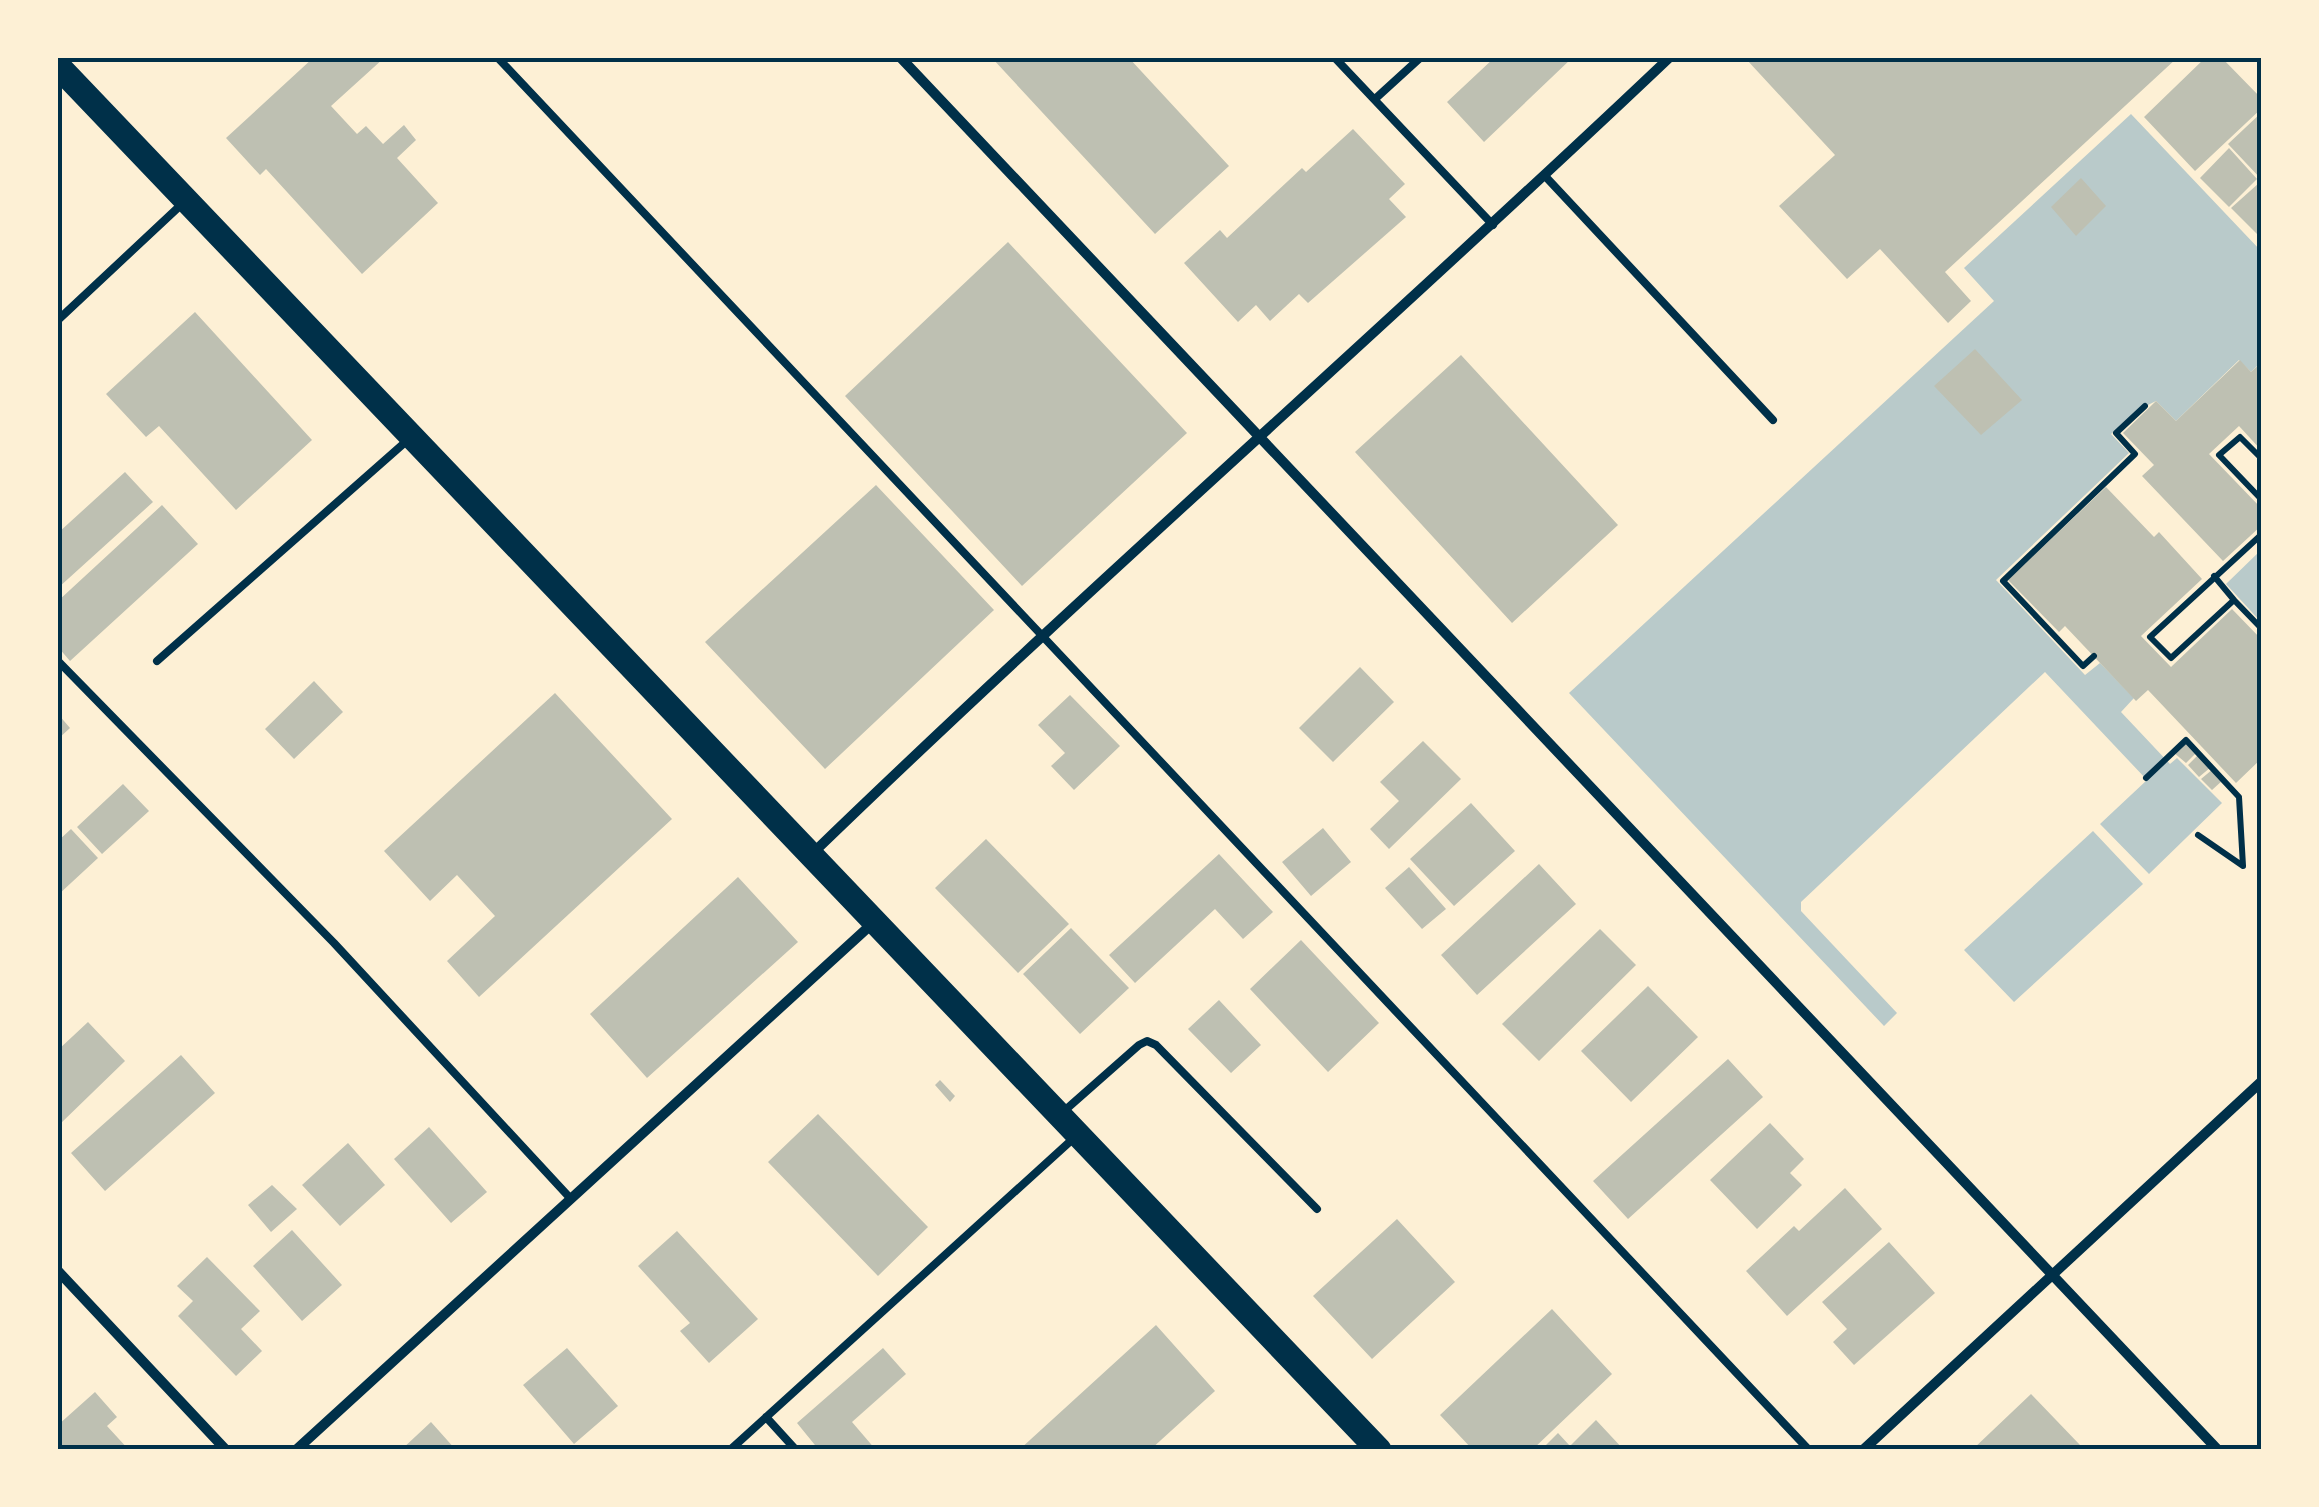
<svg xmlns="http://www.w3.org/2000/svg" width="2319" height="1507" font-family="'Exo 2',sans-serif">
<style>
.green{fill:#b9caca}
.building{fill:#bec0b2}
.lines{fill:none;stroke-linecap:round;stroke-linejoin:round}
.path{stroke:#003049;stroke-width:6}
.service{stroke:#003049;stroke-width:8}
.minor{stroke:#003049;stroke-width:10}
.primary{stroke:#003049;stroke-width:25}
.neatline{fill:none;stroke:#003049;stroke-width:4}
</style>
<rect width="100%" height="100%" fill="#fdf0d5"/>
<path class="green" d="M2131 114 2261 251V362L2251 372 2239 360 2176 421 2156 401 2136 411 2111 434 2129 453 1996 580 2085 675 2100 663 2134 698 2121 712 2170 764 2177 758 2222 803 2149 874 2100 824 2147 780 2045 672 1801 902V911L1897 1013 1884 1026 1569 693 1994 301 1964 268Z
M2261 550V622L2226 584Z
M2093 831 2143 884 2014 1002 1964 950Z"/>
<path class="building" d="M313 58H384L331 106 357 134 366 126 383 144 404 125 416 140 397 158 438 203 362 274 266 169 260 175 226 138Z
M992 58H1129L1229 166 1155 234Z
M1494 58H1572L1484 142 1447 102Z
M1751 58H2177L1945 272 1971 301 1948 323 1880 249 1847 279 1779 206 1835 155 1747 60Z
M2205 58H2222L2262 99V108L2195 171 2144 117Z
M2262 112V180L2228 144Z
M1353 129 1405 184 1389 199 1406 217 1308 303 1299 294 1270 321 1256 305 1238 322 1184 263 1220 230 1227 238 1302 168 1306 172Z
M2229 148 2257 179 2229 207 2200 178Z
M2081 178 2106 206 2076 236 2051 207Z
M2259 183 2262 186V239L2231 208Z
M1008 242 1187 433 1022 586 845 396Z
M195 312 312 440 236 510 159 426 146 437 106 394Z
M1975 349 2022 400 1981 435 1934 386Z
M1461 355 1618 525 1512 623 1355 452Z
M2240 360 2251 372 2262 362V451L2239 426 2209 454 2262 509V525L2223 561 2142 476 2154 465 2123 433 2156 401 2176 421Z
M125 472 153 502 58 588V533Z
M876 485 994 610 825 769 705 642Z
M2106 487 2154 537 2159 532 2202 579 2141 636 2171 667 2232 609 2262 640V758L2236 783 2148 690 2136 701 2065 626 2059 632 2008 580Z
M162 505 198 544 70 661 58 647V601Z
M1360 667 1394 702 1333 762 1299 728Z
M314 681 343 712 294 759 265 729Z
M555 693 672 819 479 997 447 961 495 916 457 875 430 901 384 851Z
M1070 695 1120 746 1074 790 1051 766 1065 753 1038 725Z
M58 714 70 728 58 739Z
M2186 740 2197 752 2186 763 2173 752Z
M1423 741 1461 779 1389 849 1370 829 1399 801 1380 782Z
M2199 754 2211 767 2199 777 2188 765Z
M2213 769 2223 780 2212 790 2201 779Z
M123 784 149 811 102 854 77 827Z
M1471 803 1515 851 1454 906 1410 859Z
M1323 828 1351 862 1311 896 1282 862Z
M71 829 98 858 58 895V841Z
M986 839 1069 924 1018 973 935 888Z
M1219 854 1273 912 1243 939 1215 909 1135 983 1109 955Z
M1539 864 1576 904 1477 995 1441 955Z
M1409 867 1446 909 1422 929 1385 888Z
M738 877 798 942 647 1078 590 1014Z
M1071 928 1129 988 1080 1034 1023 974Z
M1600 929 1636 965 1539 1061 1502 1024Z
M1301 940 1379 1023 1328 1072 1250 989Z
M1648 986 1698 1037 1631 1102 1581 1051Z
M1219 1000 1261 1045 1231 1073 1188 1029Z
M88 1022 125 1061 58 1126V1050Z
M181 1055 215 1093 105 1191 71 1153Z
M1728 1059 1763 1097 1628 1219 1593 1181Z
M940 1080 955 1096 950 1102 935 1085Z
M818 1114 928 1227 878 1276 768 1162Z
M1770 1123 1804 1159 1790 1173 1802 1185 1757 1229 1710 1180Z
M429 1127 487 1192 451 1223 394 1159Z
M348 1143 385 1185 340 1226 302 1185Z
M272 1185 297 1209 271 1232 248 1205Z
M1845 1188 1882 1229 1787 1316 1746 1271 1794 1226 1799 1231Z
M1397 1219 1455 1282 1372 1359 1313 1296Z
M292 1230 342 1285 302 1321 253 1266Z
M677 1231 758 1319 709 1363 680 1331 690 1323 638 1266Z
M1889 1242 1935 1293 1854 1365 1833 1342 1847 1329 1822 1302Z
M207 1257 260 1311 241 1329 262 1351 236 1376 178 1316 193 1301 177 1286Z
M1552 1309 1612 1374 1532 1450H1473L1440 1415Z
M1156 1325 1215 1391 1150 1450H1019Z
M567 1348 618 1406 574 1444 523 1385Z
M883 1348 906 1374 852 1422 876 1450H819L797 1423Z
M95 1392 117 1417 107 1426 129 1450H59L58 1425Z
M2031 1394 2080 1445 2075 1450H1972Z
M1596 1420 1624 1450H1541L1558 1433 1570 1446Z
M431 1422 456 1450H401Z"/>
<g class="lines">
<path class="path" d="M2262 459 2240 437 2219 455 2262 500
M2262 534 2150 637 2171 658 2234 600 2262 629
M2214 576 2234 600
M2094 656 2083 666 2003 581 2135 454 2116 433 2145 406
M2146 778 2186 740 2239 797 2243 866 2198 835"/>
<path class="service" d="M498 58 1809 1450
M1335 58 1493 225
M1375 99 1420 58
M1545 176 1773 420
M58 320 183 203
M58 661 334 943 571 1199
M157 661 410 438
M1063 1112 1139 1045 1147 1041 1156 1045 1317 1209
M766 1417 796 1450
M730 1450 1075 1137"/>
<path class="minor" d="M901 58 2218 1450
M813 853C1093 582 1387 326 1669 58
M58 1271 226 1450
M296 1450 874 922
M1863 1450 2262 1081"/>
<path class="primary" d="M58 66 1379 1450"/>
</g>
<rect width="2319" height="1507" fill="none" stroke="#fdf0d5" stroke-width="120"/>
<rect x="60" y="60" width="2199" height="1387" class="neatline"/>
</svg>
